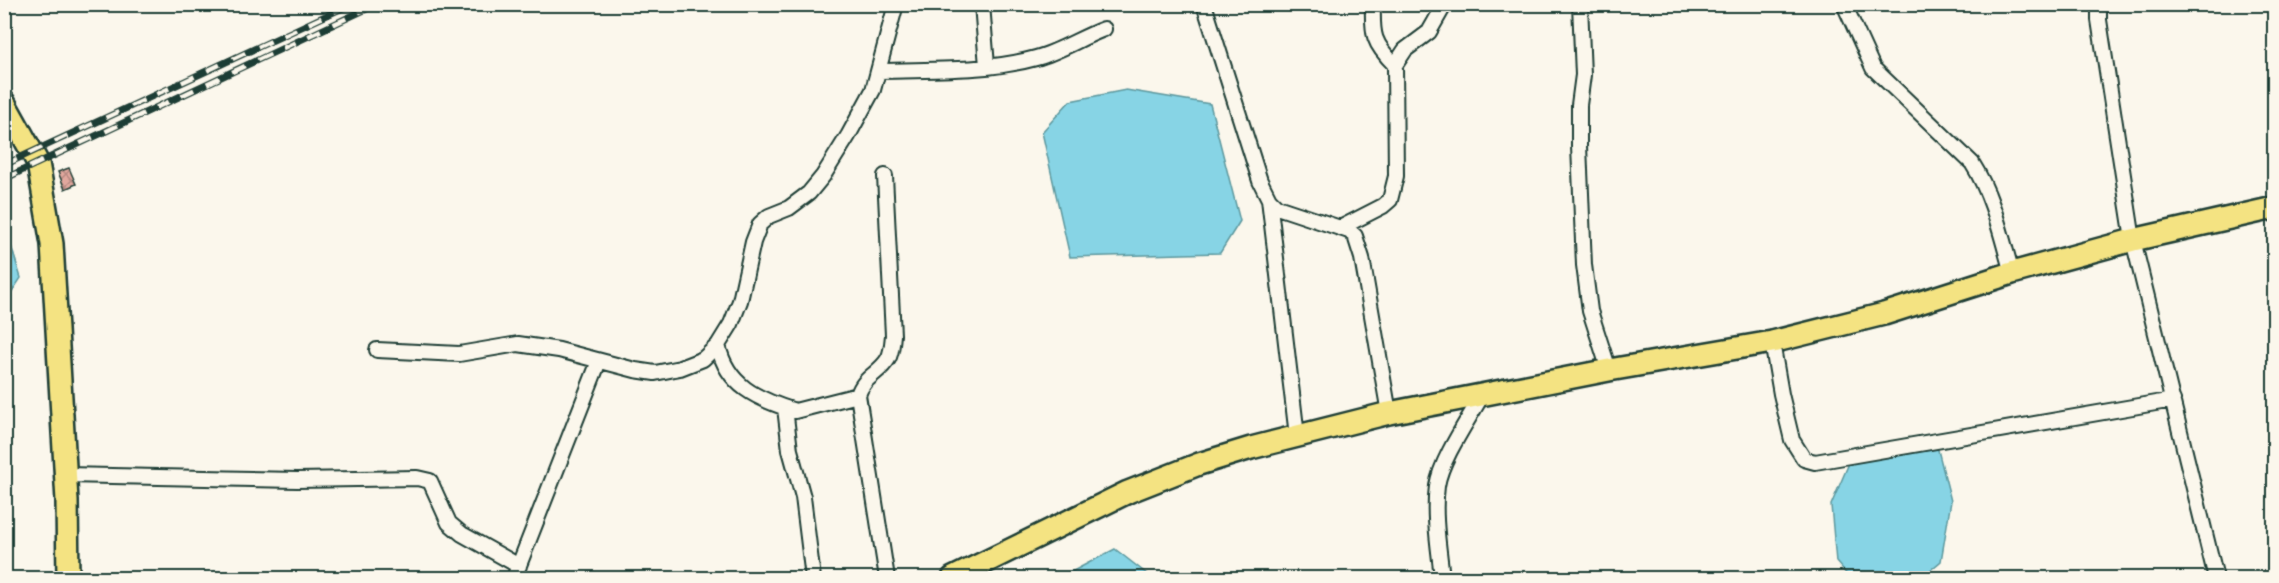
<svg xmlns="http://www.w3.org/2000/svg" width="2279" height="583" font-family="Mynerve,sans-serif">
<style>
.water{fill:#87d4e5;stroke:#5d989e;stroke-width:1.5}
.shadow{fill:#0003}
.building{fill:url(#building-cross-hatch);stroke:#1f3d34;stroke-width:1.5}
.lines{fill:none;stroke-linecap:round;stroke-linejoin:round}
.street-casing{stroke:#1f3d34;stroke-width:18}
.primary-casing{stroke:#1f3d34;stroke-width:26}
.street{stroke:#fbf7ec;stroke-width:14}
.primary{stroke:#f4e382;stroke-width:21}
.rail-casing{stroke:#1f3d34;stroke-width:7}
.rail{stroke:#fbf7ec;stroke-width:4.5;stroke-dasharray:14;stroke-linecap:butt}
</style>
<defs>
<pattern id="building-cross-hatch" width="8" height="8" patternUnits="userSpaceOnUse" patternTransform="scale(1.5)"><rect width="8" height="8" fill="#e1a89e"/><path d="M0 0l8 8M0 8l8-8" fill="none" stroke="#b68a82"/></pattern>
</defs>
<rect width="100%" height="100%" fill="#fbf7ec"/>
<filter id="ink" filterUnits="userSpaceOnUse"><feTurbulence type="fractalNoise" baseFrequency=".0167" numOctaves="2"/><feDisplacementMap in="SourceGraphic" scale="12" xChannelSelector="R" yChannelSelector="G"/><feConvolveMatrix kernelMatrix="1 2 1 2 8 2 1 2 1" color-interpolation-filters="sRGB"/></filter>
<g filter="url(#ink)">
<path class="water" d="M1126 90 1210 104 1240 221 1220 253 1070 257 1042 132 1070 101Z
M5 235 9 239 21 278 5 302Z
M1937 446 1951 501 1941 561 1921 578H1850L1836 562 1831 505 1850 461Z
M1115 549 1152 578H1060Z"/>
<path class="shadow" d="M59 173 73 185 63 189Z"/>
<path class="building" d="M69 168 76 184 65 189 58 172Z"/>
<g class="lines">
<defs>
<path id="street" d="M982 4 987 66
M1204 4 1260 181 1269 199 1277 207 1349 231 1355 236 1362 258 1389 413
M1373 4C1372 35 1373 43 1395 65
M1580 4 1583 75 1579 105V146L1584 265 1590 311 1609 370
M1844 4 1873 68 1972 163C1993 196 2001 235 2012 273
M2099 4V20L2133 240 2216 578
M879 71C931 69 986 72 1036 58 1059 52 1082 37 1104 29
M885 176 893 335C892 343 892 352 888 359 879 374 864 376 858 395L887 578
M1269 199 1297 436
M1342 227 1383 206 1390 200 1396 176 1395 65 1405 50 1429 32 1445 4
M1772 342 1781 394 1792 440 1804 459 1815 462 2173 400
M718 345C727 386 757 399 795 411L858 395
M377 350 459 354 518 344 559 350 635 370 655 373 680 368 703 359 718 345 731 324 740 301 753 242 760 224 769 216 789 208 809 193 823 176 848 136 873 90 896 4
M785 408 790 450 803 497 813 578
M66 475 297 480 417 478 430 481 449 523 462 534 519 566
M514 578 599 361
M1442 578C1439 548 1433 516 1437 486 1441 459 1469 419 1482 395"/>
<path id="primary" d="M4 102 38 163 52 244 67 501 68 578
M953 578 1128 492 1199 464 1251 448 1389 413 1609 370 1772 342 1884 314 2012 273 2133 240 2274 208"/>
</defs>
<use href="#street" class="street-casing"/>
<use href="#primary" class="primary-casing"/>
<use href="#street" class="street"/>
<use href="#primary" class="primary"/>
<defs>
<path id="rail" d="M4 165 351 4
M4 179 377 4"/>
</defs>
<use href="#rail" class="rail-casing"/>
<use href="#rail" class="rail"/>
</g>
</g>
<rect width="2279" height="583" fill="none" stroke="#fbf7ec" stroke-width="24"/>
<rect x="12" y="12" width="2255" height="559" fill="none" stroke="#1f3d34" stroke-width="2" filter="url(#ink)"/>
</svg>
